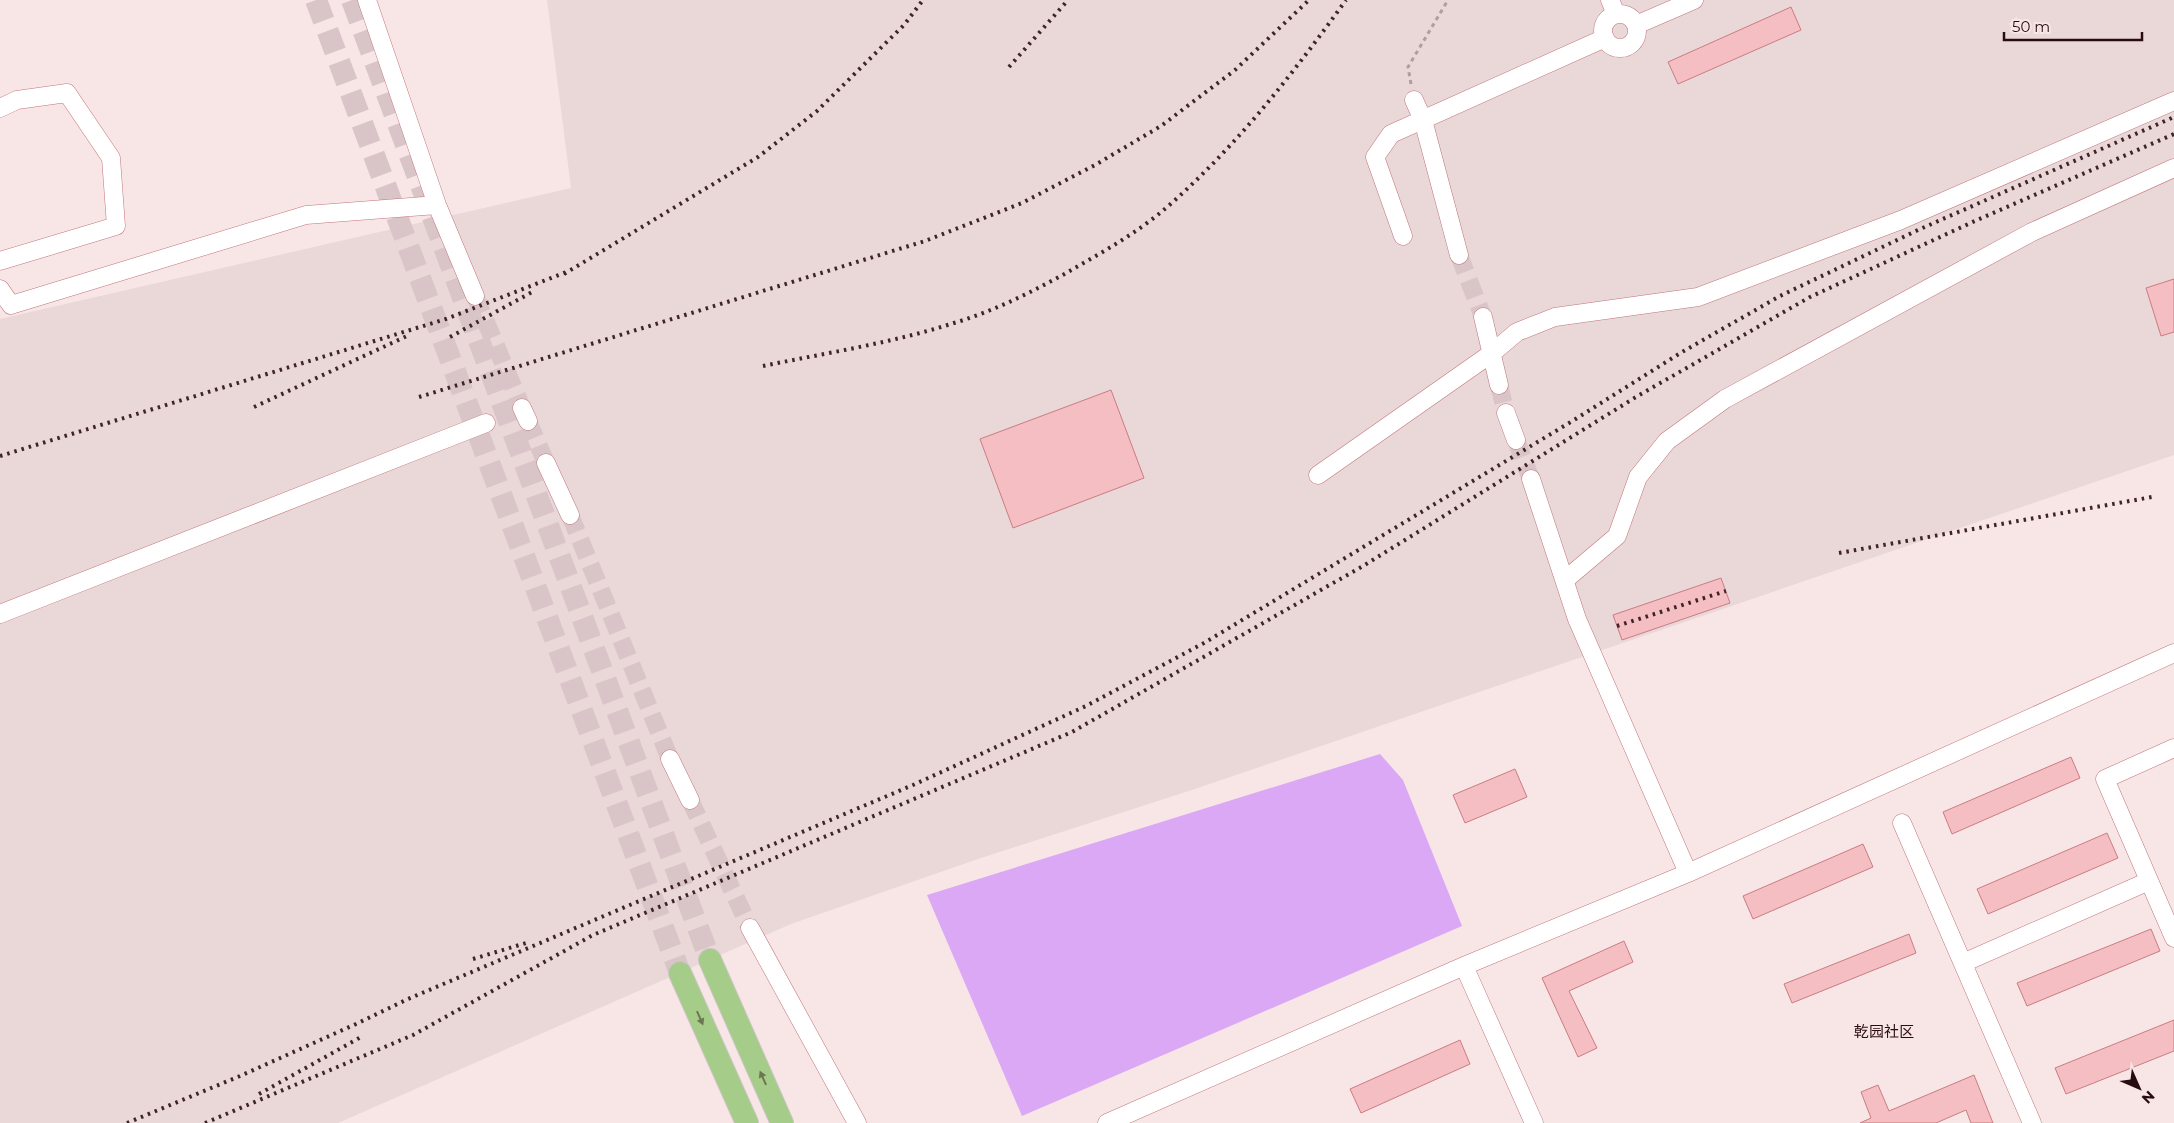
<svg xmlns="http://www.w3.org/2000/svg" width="2174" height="1123" font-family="Montserrat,'Noto Sans SC',sans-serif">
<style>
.built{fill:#ead7d8}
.green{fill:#dba8f5}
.building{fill:#f4bec2;stroke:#ca7c83}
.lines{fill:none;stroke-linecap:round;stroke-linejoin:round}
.minor-tunnel{stroke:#d9c5c7;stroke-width:18;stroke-dasharray:18 9;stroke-linecap:butt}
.major-tunnel{stroke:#d9c5c7;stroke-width:22;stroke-dasharray:22 11;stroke-linecap:butt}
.minor-casing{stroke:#c2757c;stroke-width:19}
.major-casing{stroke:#ccc5c6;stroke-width:24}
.path{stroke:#b29c9e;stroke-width:3;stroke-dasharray:4 4;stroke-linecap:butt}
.minor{stroke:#fff;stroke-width:18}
.major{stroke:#a5cc88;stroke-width:22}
.rail{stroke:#3f2427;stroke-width:4;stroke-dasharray:2.5 5;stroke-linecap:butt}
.oneway{fill:#6d7652}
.labels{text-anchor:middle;stroke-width:4;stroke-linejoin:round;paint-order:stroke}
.neighbourhood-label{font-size:15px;fill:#290c10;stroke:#f8e6e7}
</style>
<rect width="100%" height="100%" fill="#f8e6e7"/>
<path class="built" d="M547 0H2174V455L1195 789 978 859 791 924 338 1123H0V319L571 188Z"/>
<path class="green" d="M1380 754 1403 780 1462 926 1022 1116 927 895Z"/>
<path class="building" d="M1791 7 1801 30 1678 84 1668 62Z
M2174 279V332L2161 336 2146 288Z
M1111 390 1144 478 1013 528 980 439Z
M1721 578 1730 603 1622 640 1613 615Z
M2071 757 2080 778 1952 834 1943 812Z
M1515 769 1527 797 1465 823 1453 795Z
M2107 833 2118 858 1988 914 1977 889Z
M1863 844 1873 867 1753 919 1743 896Z
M2151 929 2160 951 2027 1006 2017 983Z
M1909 934 1916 953 1792 1003 1784 984Z
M1624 941 1633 962 1569 991 1597 1048 1578 1057 1542 978Z
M2174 1020V1051L2066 1094 2055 1068Z
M1460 1040 1470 1064 1361 1113 1350 1089Z
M1974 1075 1993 1123H1971L1966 1110 1936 1123H1860L1871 1118 1861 1092 1878 1085 1889 1111Z"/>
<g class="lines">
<path class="minor-tunnel" d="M1459 255 1483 317
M475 296 522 408
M1499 385 1506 413
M528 421 546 463
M1516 440 1531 479
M570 515 670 759
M690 800 750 928"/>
<path class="major-tunnel" d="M316 0 680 973
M352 0 710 960"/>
<defs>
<path id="minor" d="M367 0 437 205 475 296
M1610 0 1616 14
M1603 31a17 17 0 1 1 34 0a17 17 0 1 1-34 0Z
M1636 25 1694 0
M1414 100 1423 120 1459 255
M0 108 17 100 67 93 111 158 116 226 0 261
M1403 236 1375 157 1391 134 1605 38
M0 289 11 305 306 215 437 205
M1483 317 1499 385
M522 408 528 421
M1506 413 1516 440
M546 463 570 515
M1318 475 1492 353 1517 332 1555 317 1698 297 1901 220 2174 101
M1531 479 1577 619 1688 873
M1565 580 1617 536 1638 477 1667 441 1725 399 2032 232 2174 168
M0 614 486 423
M2174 748 2105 779 2174 938
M670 759 690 800
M1902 823 2032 1123
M750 928 857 1123
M1963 963 2149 881
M1464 966 1534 1123
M1107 1123 1464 966 1688 873 2174 653"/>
<path id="major" d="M710 960 782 1123
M680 973 747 1123"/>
</defs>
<use href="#minor" class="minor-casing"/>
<use href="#major" class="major-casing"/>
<path class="path" d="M1411 84 1408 67 1448 0"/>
<use href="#minor" class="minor"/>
<use href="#major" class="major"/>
<path class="rail" d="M1009 67 1068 0
M564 274 758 157 817 111 904 25 923 0
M450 337 534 291
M763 366C826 353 892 343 954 323 994 311 1032 292 1068 272 1101 253 1137 233 1166 208 1236 147 1292 75 1346 0
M419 397 925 241 1022 203 1095 165 1161 126 1235 70 1309 0
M254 407 407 336
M0 456 446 319 569 271
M1839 553 2152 497
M1617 626 1726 591
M473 959 526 943
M259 1094 361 1037
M127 1123 240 1076 356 1024 408 999 913 785 1086 706 1204 643 1574 420 1682 352 1780 296 1918 230 2174 117
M205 1123 413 1035 593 935 1072 732 1363 566 1636 397 1810 297 1977 220 2174 134"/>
</g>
<defs><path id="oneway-solid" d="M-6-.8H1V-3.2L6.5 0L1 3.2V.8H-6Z" transform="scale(1.25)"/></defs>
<g class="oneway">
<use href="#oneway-solid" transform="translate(700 1018) rotate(66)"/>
<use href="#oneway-solid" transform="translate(763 1078) rotate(-114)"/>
</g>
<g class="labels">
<g class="neighbourhood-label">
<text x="1884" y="1037">乾园社区</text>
</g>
</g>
<g transform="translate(2139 1088) rotate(135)" stroke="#f8e6e7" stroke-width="4" paint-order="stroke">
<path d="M0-4L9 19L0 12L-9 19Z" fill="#290c10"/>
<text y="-8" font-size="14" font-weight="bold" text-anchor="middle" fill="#290c10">N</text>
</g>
<path d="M2004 32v8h138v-8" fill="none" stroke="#290c10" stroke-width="2.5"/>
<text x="2012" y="32" font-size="15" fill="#290c10" stroke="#f8e6e7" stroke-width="4" paint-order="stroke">50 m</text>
</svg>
